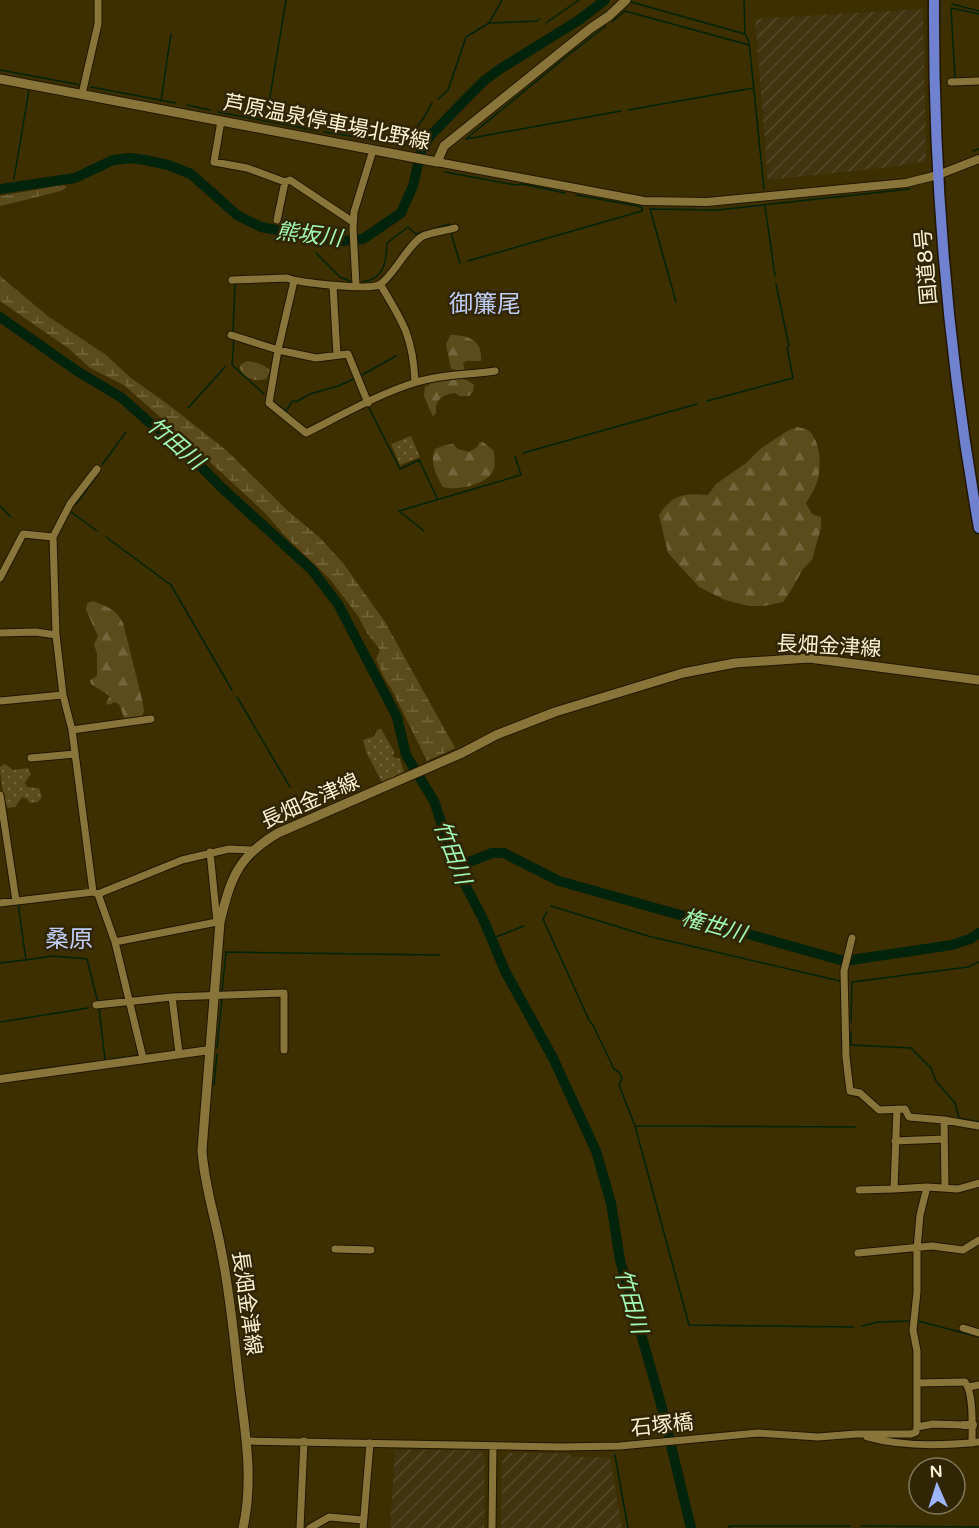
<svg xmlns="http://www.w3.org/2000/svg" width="979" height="1528" font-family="'Varela Round','Noto Sans JP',sans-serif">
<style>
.industrial{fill:url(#industrial-furrows)}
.grass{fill:url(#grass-dots)}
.forest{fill:url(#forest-firs)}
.wetland{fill:url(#wetland-marsh)}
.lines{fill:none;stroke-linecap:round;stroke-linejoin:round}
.stream{stroke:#02240d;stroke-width:1.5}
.river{stroke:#02240d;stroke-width:10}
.minor-casing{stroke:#211700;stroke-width:9}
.tertiary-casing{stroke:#211700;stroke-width:10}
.secondary-casing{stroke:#211700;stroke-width:11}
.trunk-casing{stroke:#211700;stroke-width:13}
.minor{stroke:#89753a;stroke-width:7}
.tertiary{stroke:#89753a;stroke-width:8}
.secondary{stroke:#89753a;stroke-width:9}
.trunk{stroke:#7081d0;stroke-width:10}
.labels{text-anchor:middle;stroke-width:5;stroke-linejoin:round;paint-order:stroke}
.street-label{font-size:21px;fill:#fdf2d4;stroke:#302505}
.water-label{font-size:22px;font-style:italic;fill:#a0f9b5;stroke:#302505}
.quarter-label{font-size:24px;fill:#bfccf6;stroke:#302505}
</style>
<defs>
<pattern id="industrial-furrows" width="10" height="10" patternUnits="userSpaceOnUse" patternTransform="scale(1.5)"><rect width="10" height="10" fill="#413511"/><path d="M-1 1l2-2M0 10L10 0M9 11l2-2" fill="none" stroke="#544928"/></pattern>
<pattern id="grass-dots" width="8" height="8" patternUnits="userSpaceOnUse" patternTransform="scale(1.5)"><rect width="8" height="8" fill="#5c4c1c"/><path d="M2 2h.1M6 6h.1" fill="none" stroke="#74663c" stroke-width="1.8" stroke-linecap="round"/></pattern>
<pattern id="forest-firs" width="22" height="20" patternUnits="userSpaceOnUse" patternTransform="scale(1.5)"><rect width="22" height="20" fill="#5c4c1c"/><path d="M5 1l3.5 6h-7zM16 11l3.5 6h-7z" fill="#74663c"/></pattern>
<pattern id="wetland-marsh" width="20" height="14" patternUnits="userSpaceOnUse" patternTransform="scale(1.5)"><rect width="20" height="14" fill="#5c4c1c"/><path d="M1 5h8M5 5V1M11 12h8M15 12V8" fill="none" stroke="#74663c"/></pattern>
</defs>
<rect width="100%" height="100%" fill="#3d2f00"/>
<path class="industrial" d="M923 9 926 161 892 167 768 180 755 19Z
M395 1450H479L485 1457 484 1528H390Z
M508 1453H565L573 1457H610L622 1528H501L502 1461Z"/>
<path class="grass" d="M411 436 420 457 400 465 391 444Z
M381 729 394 751 393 757 400 759 404 772 382 782 367 754 363 740 375 736 377 730Z
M5 764 13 770 28 768 31 774 25 783 27 787 39 788 42 797 38 802 30 803 27 799 22 797 15 807 8 808 2 799C4 788 0 778 0 767Z"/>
<path class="forest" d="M450 335C468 335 483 340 481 361H467L463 363 465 371 451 369 446 345Z
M248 361C257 363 264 364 270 371L266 379C256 382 243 379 240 368L241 364Z
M459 378 467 380 474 385 473 392 469 396H460L455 393C442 395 435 399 436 413L433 417 424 396 425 387 434 382Z
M797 427C800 428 803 428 806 429 821 437 822 468 817 482 815 489 810 496 806 503L812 514 821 517V528L812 560 803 569 790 592 783 602 764 606H749L725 600 699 587 668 553 659 515C673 494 684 493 708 495L716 484 746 463 760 449 787 431Z
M480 442H483L494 451C494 457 496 465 493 471 486 485 457 491 443 487 437 477 429 462 435 449L445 445 453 444 458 449 469 452 477 447Z
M93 601C107 607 115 608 123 623L142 699 144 711 142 717 125 720 119 704 114 702 109 705 106 703 110 696 91 684 90 680 97 676V654L94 644 98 636 86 610 87 603Z"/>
<path class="wetland" d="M63 185 67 187 61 191 0 206V196Z
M0 276 49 317 106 355 131 378 169 405 226 450 287 510 319 537 343 563 385 622 455 748 427 761 391 688C384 680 381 670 376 659L380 650 367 633 358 616 330 579 287 538 264 512 185 439 124 385 90 368 68 348 0 301Z"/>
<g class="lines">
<path class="stream" d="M502 0 489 23 537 21 540 19
M631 2 745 34 744 0
M952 4 979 11
M613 21 625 11 749 45
M546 23 579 0
M606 26 567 56 466 139 621 111
M745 34 749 42 764 189
M0 70 81 85
M955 78 951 8 979 14
M91 87 176 103
M438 99 448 90 466 37 489 23
M161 101 171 34
M187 105 210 110
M628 110 753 88
M218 112 318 131
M266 121 286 0
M324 132 396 143 398 135C417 134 424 118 432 103
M973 151 979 149
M445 172 516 185 522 184 565 193
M14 179 29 90
M765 206 775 276
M451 233 460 263
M316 253 340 277 350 281
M468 261 642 211V208L638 206 576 195
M362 282C385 279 386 262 387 243L408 227 416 234 449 224 450 228
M676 302 650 209 717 210 910 189
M233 332 235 284
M234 338 232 365 264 394
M360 376 396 356
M272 401 286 411 293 400 296 402 310 394 338 386 356 378
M707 401 793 378 787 347 789 346 776 284
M188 408 225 367
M369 408 400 469 419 460 437 498
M523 453 697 404
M102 465 126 432
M76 504 96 477
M0 506 11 517
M71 512 97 531
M424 531 399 511 521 475 515 456
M106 537 171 585 232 690
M237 697 290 787
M18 903 26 960 52 956 87 959 98 1003
M551 906 648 936 840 981
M547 912 543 919 589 1020 593 1025 614 1069 619 1072 622 1078 619 1085 635 1126 856 1127
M491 939 524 926
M0 963 25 960
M222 991 226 952 440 955
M99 1008 105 1060
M1 1022 88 1008
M851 1022 852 982 968 967 979 962
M851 1032V1045L911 1048 931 1068 936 1081 955 1103 959 1118 979 1122
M217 1048 222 999
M131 1057 137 1055
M112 1059 125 1057
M11 1073 94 1062
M214 1085 217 1054
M635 1126 689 1325 854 1327
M918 1321 979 1337
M862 1326 878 1322 908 1321
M615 1455 628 1528
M861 1526 979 1527
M729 1528V1526H850"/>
<path class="river" d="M0 189 75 178 113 160 130 158 145 160 168 165 191 174 237 215 261 227 321 239 342 241 363 239 401 213 413 186 421 151 430 136 463 102 485 80 500 69 579 20 605 0
M0 317 77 371 122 398 150 423 173 438 221 487 312 570 338 604 397 717 406 755 434 801 456 867 484 921 505 971 553 1058 596 1151 611 1203 620 1260 661 1404 691 1528
M456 867 492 853H504L559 881 844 961 952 945 970 939 979 933"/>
<defs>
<path id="minor" d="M951 82 979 81
M82 94 98 24V0
M221 121 214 162 247 168 285 182 277 220
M285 182 290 180 353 222
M232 280 287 278C299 283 368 290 379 285 392 278 409 243 423 236 432 232 445 231 455 228
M294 281 278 350 269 403 306 433C340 416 380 393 417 382 442 374 469 375 495 371
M380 284C403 322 413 337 415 382
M356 285 353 229 354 212 373 150
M333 286 337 355
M231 335 278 350 316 358 348 354 368 403
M0 578 23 534 53 537
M0 633 36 632 56 635
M0 701 63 695
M72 730 151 719
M31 758 75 754
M0 795 16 901
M210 852 217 922H220
M93 892 72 730 63 695 56 635 53 537 70 504 97 469
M98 894 115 942 143 1058
M0 903 93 892 98 894 182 860 229 849 252 850
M852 938 844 971 846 1057 850 1091 860 1093 879 1110 905 1109 909 1117 944 1120 945 1187
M115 942 217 922
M172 997 179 1053
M96 1005 172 997 284 993V1050
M944 1120 979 1126
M895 1141 944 1139
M894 1189 927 1187
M859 1190 894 1189 897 1109
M335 1249 371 1250
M858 1253 932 1246 963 1250 979 1240
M963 1328 979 1333
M917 1383 965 1382C974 1394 972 1428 972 1443
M969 1387 979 1385
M917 1427 933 1424 964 1425
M867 1437C903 1447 942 1446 979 1442
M246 1441 561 1447 620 1446 758 1433 818 1437 856 1434H911L916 1432 917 1427V1351L913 1330 917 1292V1249L920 1215 927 1187 958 1189 979 1183
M300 1528 304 1441
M310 1528 329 1517 363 1520
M363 1528 370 1443
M492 1528 493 1446"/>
<path id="tertiary" d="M437 162 644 201 707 202 906 183 938 175 979 159
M0 1079 210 1050
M964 1425H973"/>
<path id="secondary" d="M0 79 437 162 444 146 591 28 609 16 626 0
M243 1528C254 1479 245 1431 239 1382 234 1338 230 1293 221 1249 215 1216 204 1185 202 1150L220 922C231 878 237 857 278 833L462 753 496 735 555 712 683 673 735 663 809 658 979 680"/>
<path id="trunk" d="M934 0C933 177 948 354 979 528"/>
</defs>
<use href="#minor" class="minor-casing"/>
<use href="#tertiary" class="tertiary-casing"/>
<use href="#secondary" class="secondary-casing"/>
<use href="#trunk" class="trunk-casing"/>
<use href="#minor" class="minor"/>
<use href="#tertiary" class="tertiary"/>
<use href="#secondary" class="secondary"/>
<use href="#trunk" class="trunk"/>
</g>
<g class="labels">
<g class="street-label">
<text transform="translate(327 122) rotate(11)" y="7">芦原温泉停車場北野線</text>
<text transform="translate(926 267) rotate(-95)" y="7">国道8号</text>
<text transform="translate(829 646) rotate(3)" y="7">長畑金津線</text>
<text transform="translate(310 801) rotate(-24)" y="7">長畑金津線</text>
<text transform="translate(247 1303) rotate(82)" y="7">長畑金津線</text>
<text transform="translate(662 1425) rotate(-6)" y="7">石塚橋</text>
</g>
<g class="water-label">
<text transform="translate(309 234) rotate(7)" y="8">熊坂川</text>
<text transform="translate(176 443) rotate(41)" y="8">竹田川</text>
<text transform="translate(453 852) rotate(69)" y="8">竹田川</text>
<text transform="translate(714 925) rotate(16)" y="8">権世川</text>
<text transform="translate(632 1301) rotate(74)" y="8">竹田川</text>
</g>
<g class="quarter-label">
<text x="485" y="312">御簾尾</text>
<text x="69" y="947">桑原</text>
</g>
</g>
<g transform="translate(937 1486) rotate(357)"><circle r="28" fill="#302505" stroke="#827758" stroke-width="1.5"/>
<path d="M0-4.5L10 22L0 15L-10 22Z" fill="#9eb4fd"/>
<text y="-9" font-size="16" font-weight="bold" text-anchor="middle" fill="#fdf2d4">N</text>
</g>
</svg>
